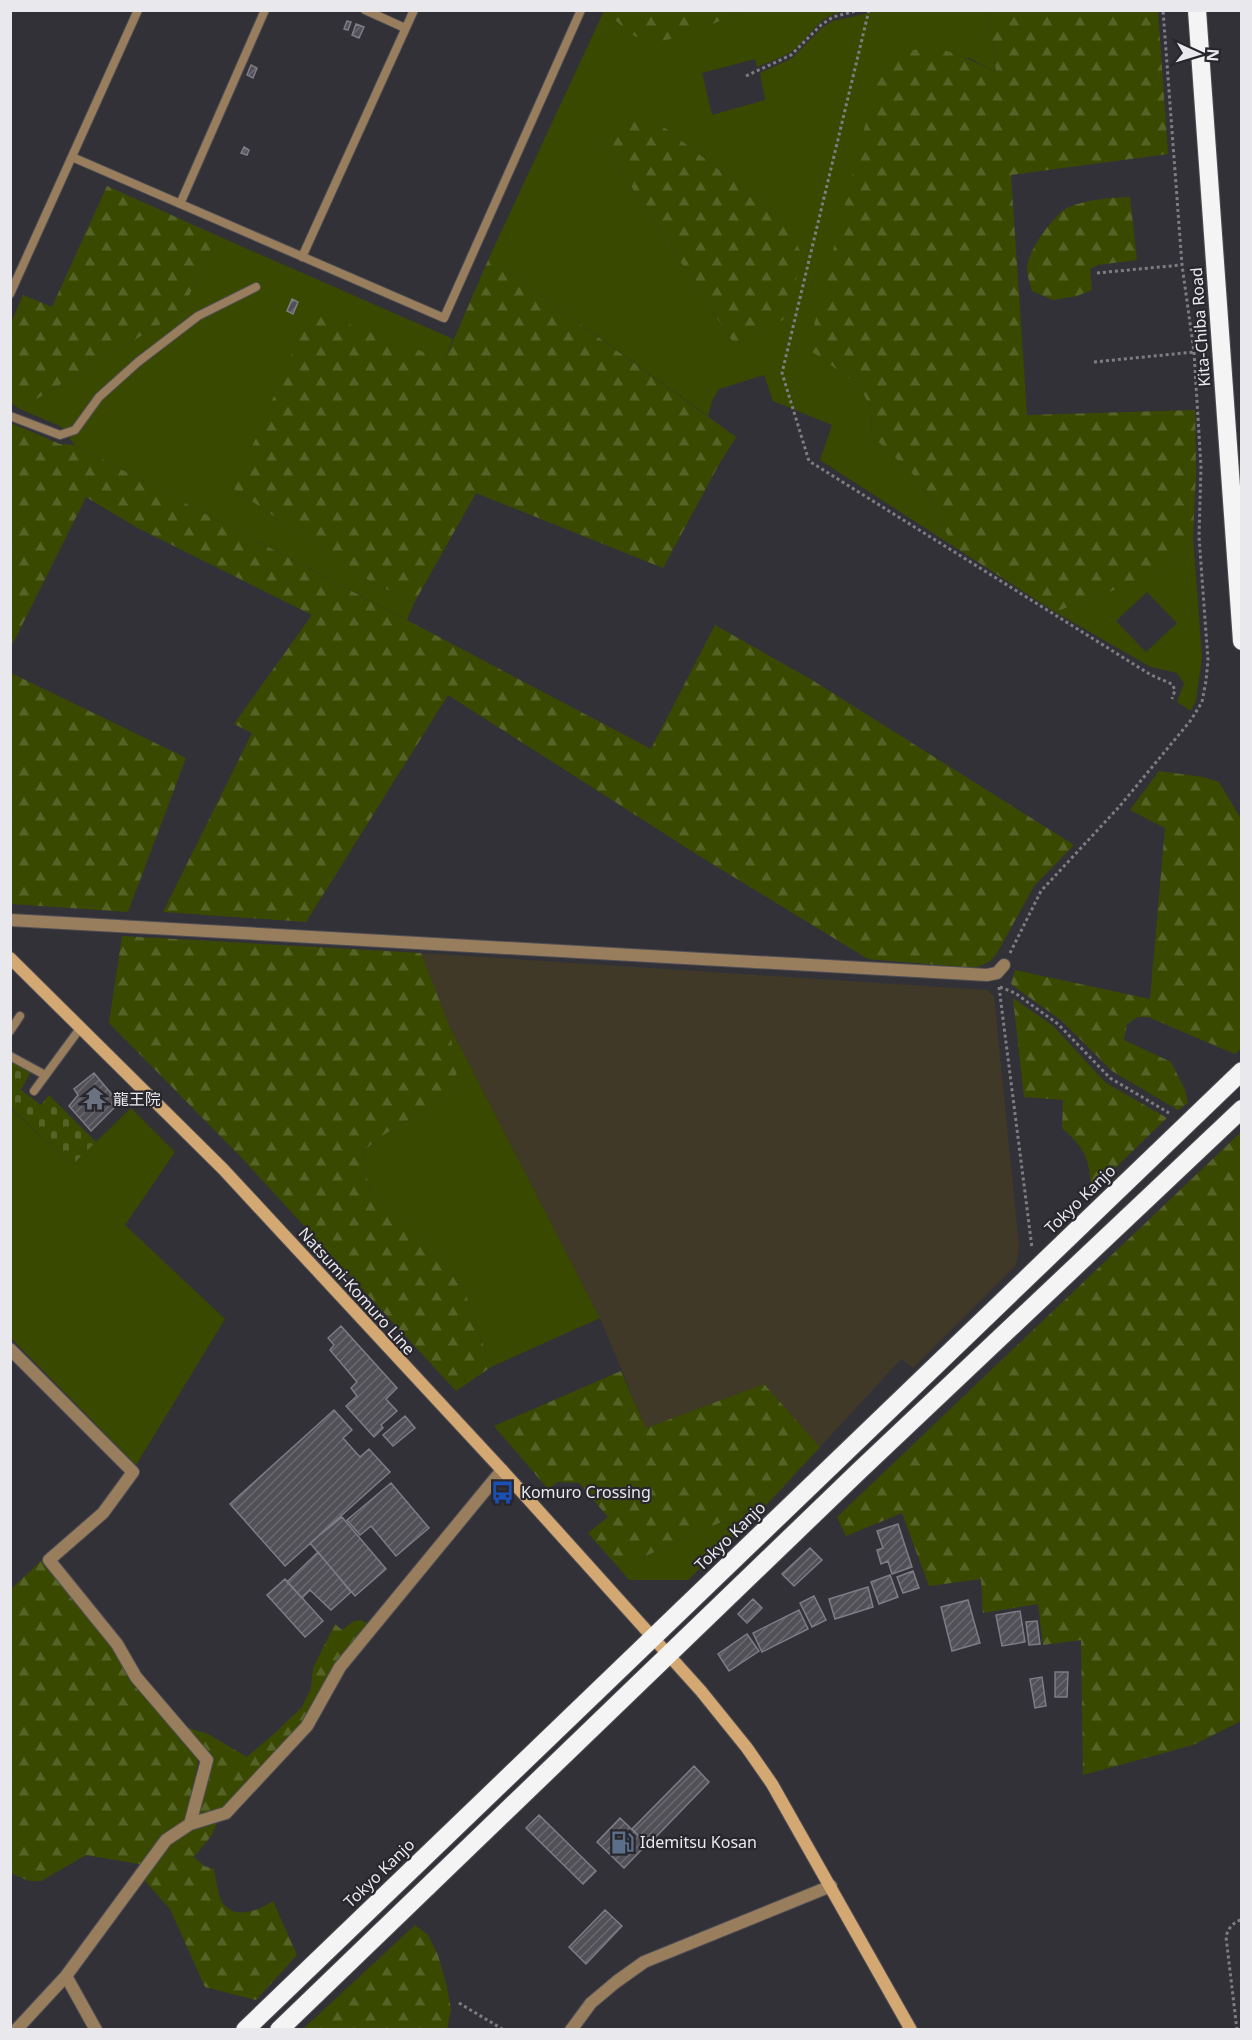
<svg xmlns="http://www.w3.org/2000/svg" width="1252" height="2040" font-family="'Noto Sans','Noto Sans JP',sans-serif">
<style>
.industrial{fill:#413928}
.grass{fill:#3a4900;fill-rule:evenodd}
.forest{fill:url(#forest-firs)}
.cemetery{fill:url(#cemetery-stones)}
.building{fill:url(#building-hatch);stroke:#7e7c84;stroke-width:1.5}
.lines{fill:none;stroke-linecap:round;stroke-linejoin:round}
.lane-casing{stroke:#504e55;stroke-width:10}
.street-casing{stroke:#504e55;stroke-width:14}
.secondary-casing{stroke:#504e55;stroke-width:14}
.highway-casing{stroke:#504e55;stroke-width:20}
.path{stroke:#7e7d83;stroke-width:3;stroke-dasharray:3 3;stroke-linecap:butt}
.lane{stroke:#997e5e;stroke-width:8}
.street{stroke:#997e5e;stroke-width:12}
.secondary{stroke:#d4a873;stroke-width:12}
.highway{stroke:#f4f4f4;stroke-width:18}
.labels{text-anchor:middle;stroke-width:4.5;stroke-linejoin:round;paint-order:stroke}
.street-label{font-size:16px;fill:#e9e9ed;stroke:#29272e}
.poi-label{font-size:16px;fill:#e9e9ed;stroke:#29272e;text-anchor:start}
</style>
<defs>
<pattern id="forest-firs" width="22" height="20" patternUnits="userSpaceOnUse" patternTransform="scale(1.5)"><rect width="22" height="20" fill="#3a4900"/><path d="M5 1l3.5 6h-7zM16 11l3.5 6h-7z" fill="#566326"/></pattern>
<pattern id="cemetery-stones" width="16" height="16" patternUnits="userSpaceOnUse" patternTransform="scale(1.5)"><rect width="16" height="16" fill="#3a4900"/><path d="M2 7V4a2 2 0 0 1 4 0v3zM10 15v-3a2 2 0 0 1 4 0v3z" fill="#566326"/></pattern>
<pattern id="building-hatch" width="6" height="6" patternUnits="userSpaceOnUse" patternTransform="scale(1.5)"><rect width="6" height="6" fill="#515057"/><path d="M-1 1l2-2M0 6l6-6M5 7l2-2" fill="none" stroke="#6a696f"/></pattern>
</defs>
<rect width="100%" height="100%" fill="#333138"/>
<path class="industrial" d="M421 953 987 990 994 996 1019 1246 1016 1265 913 1368 901 1359 820 1447 764 1384 646 1428 600 1318 449 1025Z"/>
<path class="grass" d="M604 11H606L625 29 713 24 743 11H843C816 18 812 36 792 51 782 58 768 62 757 67L755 59 702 73 712 115 765 100 760 73 791 59 823 27 833 21 878 11H989L996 73 968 57 809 349 859 385 871 409 872 436 921 482 953 546 820 460 832 425 773 401 764 375 719 389 712 401 708 416 489 258ZM624 117 660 124 749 193 787 225 782 320 734 344 599 137Z
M218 236 453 339 445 360 399 344 234 489 368 580 414 603 407 620 75 445 60 426 20 409 181 312Z
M1193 537 1202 658 1196 700 1191 711 1177 702 1184 683 1177 673 1151 667 1055 612 1127 585 1174 562ZM1147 592 1177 623 1146 652 1116 621Z
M449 1025 600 1318 491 1367 464 1289 422 1233 369 1190 363 1151 385 1134 459 1090Z
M10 1108 72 1165 131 1108 175 1152 125 1225 225 1319 136 1465 11 1338Z
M771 1500 688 1580H629L619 1568Z"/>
<path class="forest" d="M606 11H743C721 20 671 45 648 41 631 38 618 22 606 11Z
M989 11H1158L1168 154 1011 175 1027 415 1195 410 1196 471 1193 537 1174 562 1128 585 1055 612 953 546 921 482 872 436 871 409 859 385 808 349 880 67C888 62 896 54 905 52 940 42 966 57 996 73Z
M624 116 660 124 749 193 787 225 803 257 783 320 734 344 599 137Z
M107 186 218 236 181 312 20 409 11 403V323L23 295 52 307Z
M1130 197 1137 260 1098 265 1090 269 1092 290 1077 296 1053 300 1032 291C1030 284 1027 275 1027 268 1028 251 1053 215 1069 207 1089 199 1109 198 1130 197Z
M489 258 736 437 718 466 663 568 476 493 414 603 368 580 234 489 311 310 445 360Z
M11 423 60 444 75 445 651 749 715 625 812 680 1074 845 1034 886 996 955C989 963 983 966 972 968L868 959 701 857 448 695 306 922 163 912 252 733 234 724 312 615 136 527 86 497 11 647Z
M11 673 186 758 128 912 11 904Z
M1159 771 1203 777 1219 782 1241 819V1048L1235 1054 1148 1017H1138L1127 1024 1124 1040 1171 1062 1185 1090 1188 1103 1178 1110 1112 1071 1062 1021 1011 984 1015 970 1150 999 1165 828 1130 810Z
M122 936 421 953 449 1025 459 1090 385 1134 363 1151 369 1190 422 1233 464 1289 491 1367 456 1391 239 1155 109 1023Z
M1013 998 1053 1026 1106 1083 1167 1118 1091 1191C1090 1160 1086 1149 1062 1128L1063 1100 1024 1097Z
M1241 1132V1721L1193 1745 1083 1775 1081 1640 1043 1645 1038 1604 983 1613 981 1579 929 1586 902 1513 846 1536 837 1517Z
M621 1371 646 1428 764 1384 820 1447 771 1500 619 1568 588 1533 608 1517 579 1483 558 1482 548 1489 494 1426Z
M43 1559 115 1648 130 1681 172 1725 199 1759 185 1822 144 1865 86 1855 41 1881H29L11 1873V1589Z
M361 1620 369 1624 301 1727 225 1809 195 1820 212 1758 185 1727 208 1734 247 1757 275 1733 302 1707 311 1688 313 1668 335 1624 342 1630 354 1621Z
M217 1822 212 1835 194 1857 204 1866 214 1869C216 1879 217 1892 222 1902 234 1921 260 1910 273 1901L297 1955 256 2000 205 1987 170 1909 145 1881C163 1844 178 1832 217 1822Z
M415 1925 428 1935 438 1955 446 1983 451 2009 447 2029H303Z"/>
<path class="cemetery" d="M11 1061 30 1073 21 1090 41 1105 49 1095 96 1142 72 1165 11 1108Z"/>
<path class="building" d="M347 21 351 22 348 30 344 29Z
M356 24 364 27 359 38 352 35Z
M251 65 257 68 253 78 247 75Z
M244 147 249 150 247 155 241 153Z
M292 299 298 302 293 314 287 311Z
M94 1073 119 1103 91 1131 69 1106 78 1095 74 1089Z
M341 1326 397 1388 386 1399 397 1411 381 1425 383 1428 374 1437 346 1406 357 1396 351 1388 357 1382 330 1350 334 1345 328 1338Z
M334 1410 352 1430 343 1438 360 1457 369 1449 390 1472 285 1566 230 1504Z
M405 1416 415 1428 393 1446 383 1435Z
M391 1483 429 1528 396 1556 371 1526 360 1535 347 1520Z
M342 1517 386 1569 355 1596 310 1543Z
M898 1524 912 1567 892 1574 888 1561 881 1564 877 1550 883 1548 877 1531Z
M810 1548 822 1560 794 1586 782 1574Z
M318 1552 351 1592 331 1610 310 1590 302 1598 287 1582Z
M913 1571 919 1588 903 1593 897 1577Z
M890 1575 898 1597 879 1604 871 1582Z
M285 1579 323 1621 305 1637 267 1595Z
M868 1587 873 1607 835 1619 829 1599Z
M814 1596 826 1620 812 1627 800 1603Z
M753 1599 762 1608 747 1623 738 1614Z
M968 1600 980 1643 952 1651 941 1607Z
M799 1610 808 1629 762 1652 753 1633Z
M1020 1611 1025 1642 1002 1646 996 1615Z
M1037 1621 1040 1644 1029 1645 1026 1622Z
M747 1634 759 1651 729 1671 718 1654Z
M1055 1672H1068L1067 1697H1055Z
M1042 1677 1046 1706 1035 1708 1030 1679Z
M694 1766 709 1782 648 1845 632 1829Z
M539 1815 596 1871 583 1884 526 1828Z
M620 1818 647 1844 624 1868 597 1842Z
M605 1910 622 1926 586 1964 569 1947Z"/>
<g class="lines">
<defs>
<path id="lane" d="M365 10 405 28
M72 157 444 318 581 10
M180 204 265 10
M302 257 414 10
M10 294 138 10
M10 416 60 435 75 430 99 397 138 362 198 316 256 287
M10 1031 20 1016
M10 1056 45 1075
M34 1091 81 1027"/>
<path id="street" d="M10 920 987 975 997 973 1004 965
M10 1349 133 1472 103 1513 49 1560 117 1644 136 1677 207 1760 190 1824
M66 1976 96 2030
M16 2030 66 1976 166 1840 190 1824 226 1813 307 1726 340 1667 502 1470
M571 2030 591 2003 616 1982 644 1962 831 1886"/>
<path id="secondary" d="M10 958 223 1169 502 1470 701 1691 747 1748 772 1784 911 2030"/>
<path id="highway" d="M1197 10 1242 641
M245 2030 1242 1071
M279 2030 859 1471 1242 1109"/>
</defs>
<use href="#lane" class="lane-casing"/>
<use href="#street" class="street-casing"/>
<use href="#secondary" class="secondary-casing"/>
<use href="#highway" class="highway-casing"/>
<path class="path" d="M869 10 782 373 809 461 1151 675 1172 684 1175 690 1172 699
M746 76 791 55 821 25 833 17 859 10
M1097 273 1181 265
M1094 362 1194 352
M1010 953 1041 891 1119 807 1191 720 1202 702 1206 681 1208 660 1199 537 1201 467 1194 352 1182 265 1163 10
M999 987 1032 1248
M1000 987 1015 993 1058 1024 1110 1078 1169 1113
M459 2003 504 2030
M1237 2030 1226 1937C1228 1928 1233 1923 1242 1919"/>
<use href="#lane" class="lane"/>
<use href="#street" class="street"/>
<use href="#secondary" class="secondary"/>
<use href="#highway" class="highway"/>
</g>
<defs>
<symbol id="temple-bare" viewBox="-9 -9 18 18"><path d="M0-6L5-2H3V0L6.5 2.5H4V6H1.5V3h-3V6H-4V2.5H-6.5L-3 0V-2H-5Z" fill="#6b7280" stroke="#29272e" stroke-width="2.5" paint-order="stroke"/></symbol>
<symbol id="bus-bare" viewBox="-9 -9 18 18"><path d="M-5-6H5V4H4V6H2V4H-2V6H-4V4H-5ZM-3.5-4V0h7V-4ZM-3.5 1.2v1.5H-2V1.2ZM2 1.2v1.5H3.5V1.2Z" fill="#1a4fb4" stroke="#29272e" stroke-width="2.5" paint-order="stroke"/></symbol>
<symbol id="fuel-bare" viewBox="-9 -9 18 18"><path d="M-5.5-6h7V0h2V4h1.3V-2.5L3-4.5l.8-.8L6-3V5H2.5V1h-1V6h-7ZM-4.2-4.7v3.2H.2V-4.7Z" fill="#5c6f8a" stroke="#29272e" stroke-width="2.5" paint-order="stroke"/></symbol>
</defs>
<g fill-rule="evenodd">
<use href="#temple-bare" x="78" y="1082" width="33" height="33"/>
<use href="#bus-bare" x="486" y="1476" width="33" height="33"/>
<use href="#fuel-bare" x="606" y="1826" width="33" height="33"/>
</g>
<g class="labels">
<g class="street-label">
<text transform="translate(1200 327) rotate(-94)" y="6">Kita-Chiba Road</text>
<text transform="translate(1080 1199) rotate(-44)" y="6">Tokyo Kanjo</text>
<text transform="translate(357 1291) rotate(48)" y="6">Natsumi-Komuro Line</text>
<text transform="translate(730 1536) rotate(-44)" y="6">Tokyo Kanjo</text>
<text transform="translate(379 1873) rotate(-44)" y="6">Tokyo Kanjo</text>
</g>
<g class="poi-label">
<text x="113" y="1105">龍王院</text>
<text x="521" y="1498">Komuro Crossing</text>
<text x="640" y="1848">Idemitsu Kosan</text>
</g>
</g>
<rect width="1252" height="2040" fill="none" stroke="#e9e9ed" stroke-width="24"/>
<g transform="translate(1198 54) rotate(94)" stroke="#29272e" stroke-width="4.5" paint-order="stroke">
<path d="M0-4.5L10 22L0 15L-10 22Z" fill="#e9e9ed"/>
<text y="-9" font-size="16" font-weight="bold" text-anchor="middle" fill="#e9e9ed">N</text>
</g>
</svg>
